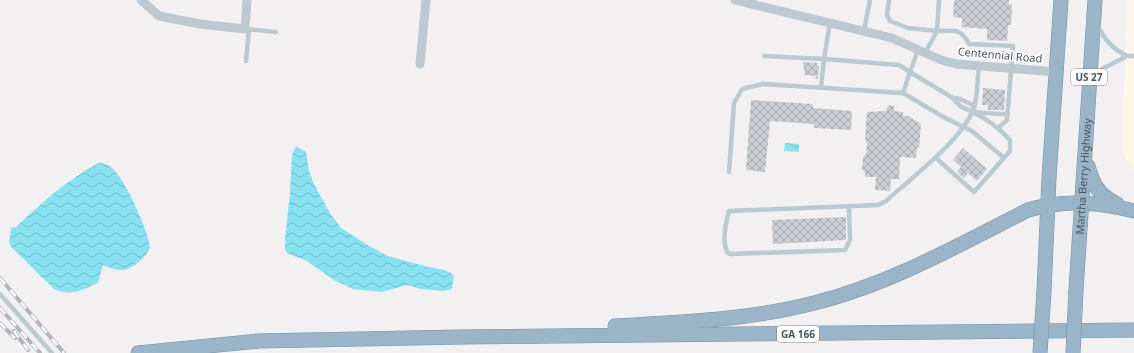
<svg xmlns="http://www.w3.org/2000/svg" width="1134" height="353" font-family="'Noto Sans',sans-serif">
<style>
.commercial{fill:#fdf7ea}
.water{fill:url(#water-waves)}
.building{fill:url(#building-cross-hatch)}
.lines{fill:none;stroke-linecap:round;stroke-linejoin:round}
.trunk-casing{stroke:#7191ad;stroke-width:15}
.service{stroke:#bdc9d0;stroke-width:4.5}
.minor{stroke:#bdc9d0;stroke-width:9}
.trunk{stroke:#9ab4c8;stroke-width:14}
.rail-casing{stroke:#b2b6bb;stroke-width:4}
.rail{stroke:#fff;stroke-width:2.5;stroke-dasharray:8;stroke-linecap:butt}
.trunk-bridge-casing{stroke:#7191ad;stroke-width:15;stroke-linecap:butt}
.trunk-bridge{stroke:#9ab4c8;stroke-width:14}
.labels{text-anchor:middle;stroke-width:3;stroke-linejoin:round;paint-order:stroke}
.shield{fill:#fff;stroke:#7e888f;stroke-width:1}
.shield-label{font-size:10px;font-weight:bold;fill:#47555f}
.street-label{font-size:11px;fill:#47555f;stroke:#fff}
</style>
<defs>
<pattern id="water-waves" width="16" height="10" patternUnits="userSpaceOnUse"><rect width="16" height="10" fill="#88e1f1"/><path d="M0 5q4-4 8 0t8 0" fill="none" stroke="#71b9c6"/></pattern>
<pattern id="building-cross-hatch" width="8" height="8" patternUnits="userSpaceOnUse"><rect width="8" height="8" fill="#caced3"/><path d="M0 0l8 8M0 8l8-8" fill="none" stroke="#a6aaae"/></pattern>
</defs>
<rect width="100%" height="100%" fill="#f3f0f1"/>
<path class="commercial" d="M1127 0H1134V170L1122 151Z"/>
<path class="water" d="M785 143 799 144V152L784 151Z
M296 146 306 152 309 171 314 184 330 213 341 228 366 244 388 256 428 267 445 270 454 275 452 289 444 291 421 289 407 285 382 292 353 289 334 280 307 261 287 253 285 249V240L290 193 292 155Z
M99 163C103 163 107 164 111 167 124 177 149 231 150 248 146 257 133 269 123 270 117 271 109 267 103 265L98 283C82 290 71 297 54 289L12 248 9 242 11 228 16 227C41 203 68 179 99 163Z"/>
<path class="building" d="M954 0H1009V4L1012 5 1011 25H1008L1007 41 987 40V29L962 27V18L953 17Z
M803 62 817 63V66H819L818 79H815L816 76 805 75Z
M983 88 1005 90 1004 110H988V105H982Z
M751 100 813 104V108L852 111 851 130 814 128V124L770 121 765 172 746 170Z
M888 105 894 106V111L903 112V116H908L921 124 919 148 917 147 916 158 900 157 899 179H891L890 191 875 190 876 177H865V172L862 169 863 157 866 154 867 143 865 139 867 112 886 111Z
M963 148 987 169 977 181 968 173 964 178 957 172 961 167 953 160Z
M846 217V240L773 244 772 220Z"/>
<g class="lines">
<defs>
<g id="trunk">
<path d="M1088 166C1093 185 1099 195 1117 204"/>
<path id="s1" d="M1076 290 1095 0"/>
<path d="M1044 291 1049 178 1061 0"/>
<path d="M615 326C682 322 749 320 814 303 890 284 959 245 1028 210 1064 199 1098 202 1134 211"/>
<path d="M138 353 258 341 461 337 1134 330"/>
</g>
</defs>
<use href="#trunk" class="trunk-casing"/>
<path class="service" d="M889 0 887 15 890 21 908 28 937 31 939 0
M247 29 276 32
M864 30 870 0
M918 50 910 72 953 98 960 99 975 106
M925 53 937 31C953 31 960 27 969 44L1013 46 1007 120 998 128
M764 56 824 59 830 22
M1127 56H1134
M246 61 249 29
M1094 78 1102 69 1127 56C1113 49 1104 40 1098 26
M903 93 945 118 972 131 1004 158
M953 98C964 116 989 113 1007 114
M936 158 974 192 1010 151V140C999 128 988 119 972 112
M729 172 734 103 742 89 763 84 903 93 910 72 899 65 824 59 821 87
M849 206 850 240 845 250 731 254 728 253C721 242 726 223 729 211L878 205 886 201C911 178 964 139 974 107 978 95 977 80 979 67
M0 294 52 353"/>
<path class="minor" d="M141 0 159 16 200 24 245 29 247 0
M735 0 892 38 941 60 956 64 1056 72
M420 64 426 0"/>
<use href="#trunk" class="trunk"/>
<defs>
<path id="rail" d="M0 278 64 353
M0 308 40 353
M0 323 15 338
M14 331 28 350"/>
</defs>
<use href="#rail" class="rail-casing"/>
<use href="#rail" class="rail"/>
<defs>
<path id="trunk-bridge" d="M1040 353 1044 291
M1073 353 1076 290"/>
</defs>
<use href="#trunk-bridge" class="trunk-bridge-casing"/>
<use href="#trunk-bridge" class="trunk-bridge"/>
</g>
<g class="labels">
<g class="shield">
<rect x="1071" y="69" width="36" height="16" rx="3"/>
<rect x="777" y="326" width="42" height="16" rx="3"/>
</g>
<g class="shield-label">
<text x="1089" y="81">US 27</text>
<text x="798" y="338">GA 166</text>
</g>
<g class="street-label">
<text transform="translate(1000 55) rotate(5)" y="4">Centennial Road</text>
<text dy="4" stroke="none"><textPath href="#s1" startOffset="114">Martha Berry Highway</textPath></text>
</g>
</g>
</svg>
